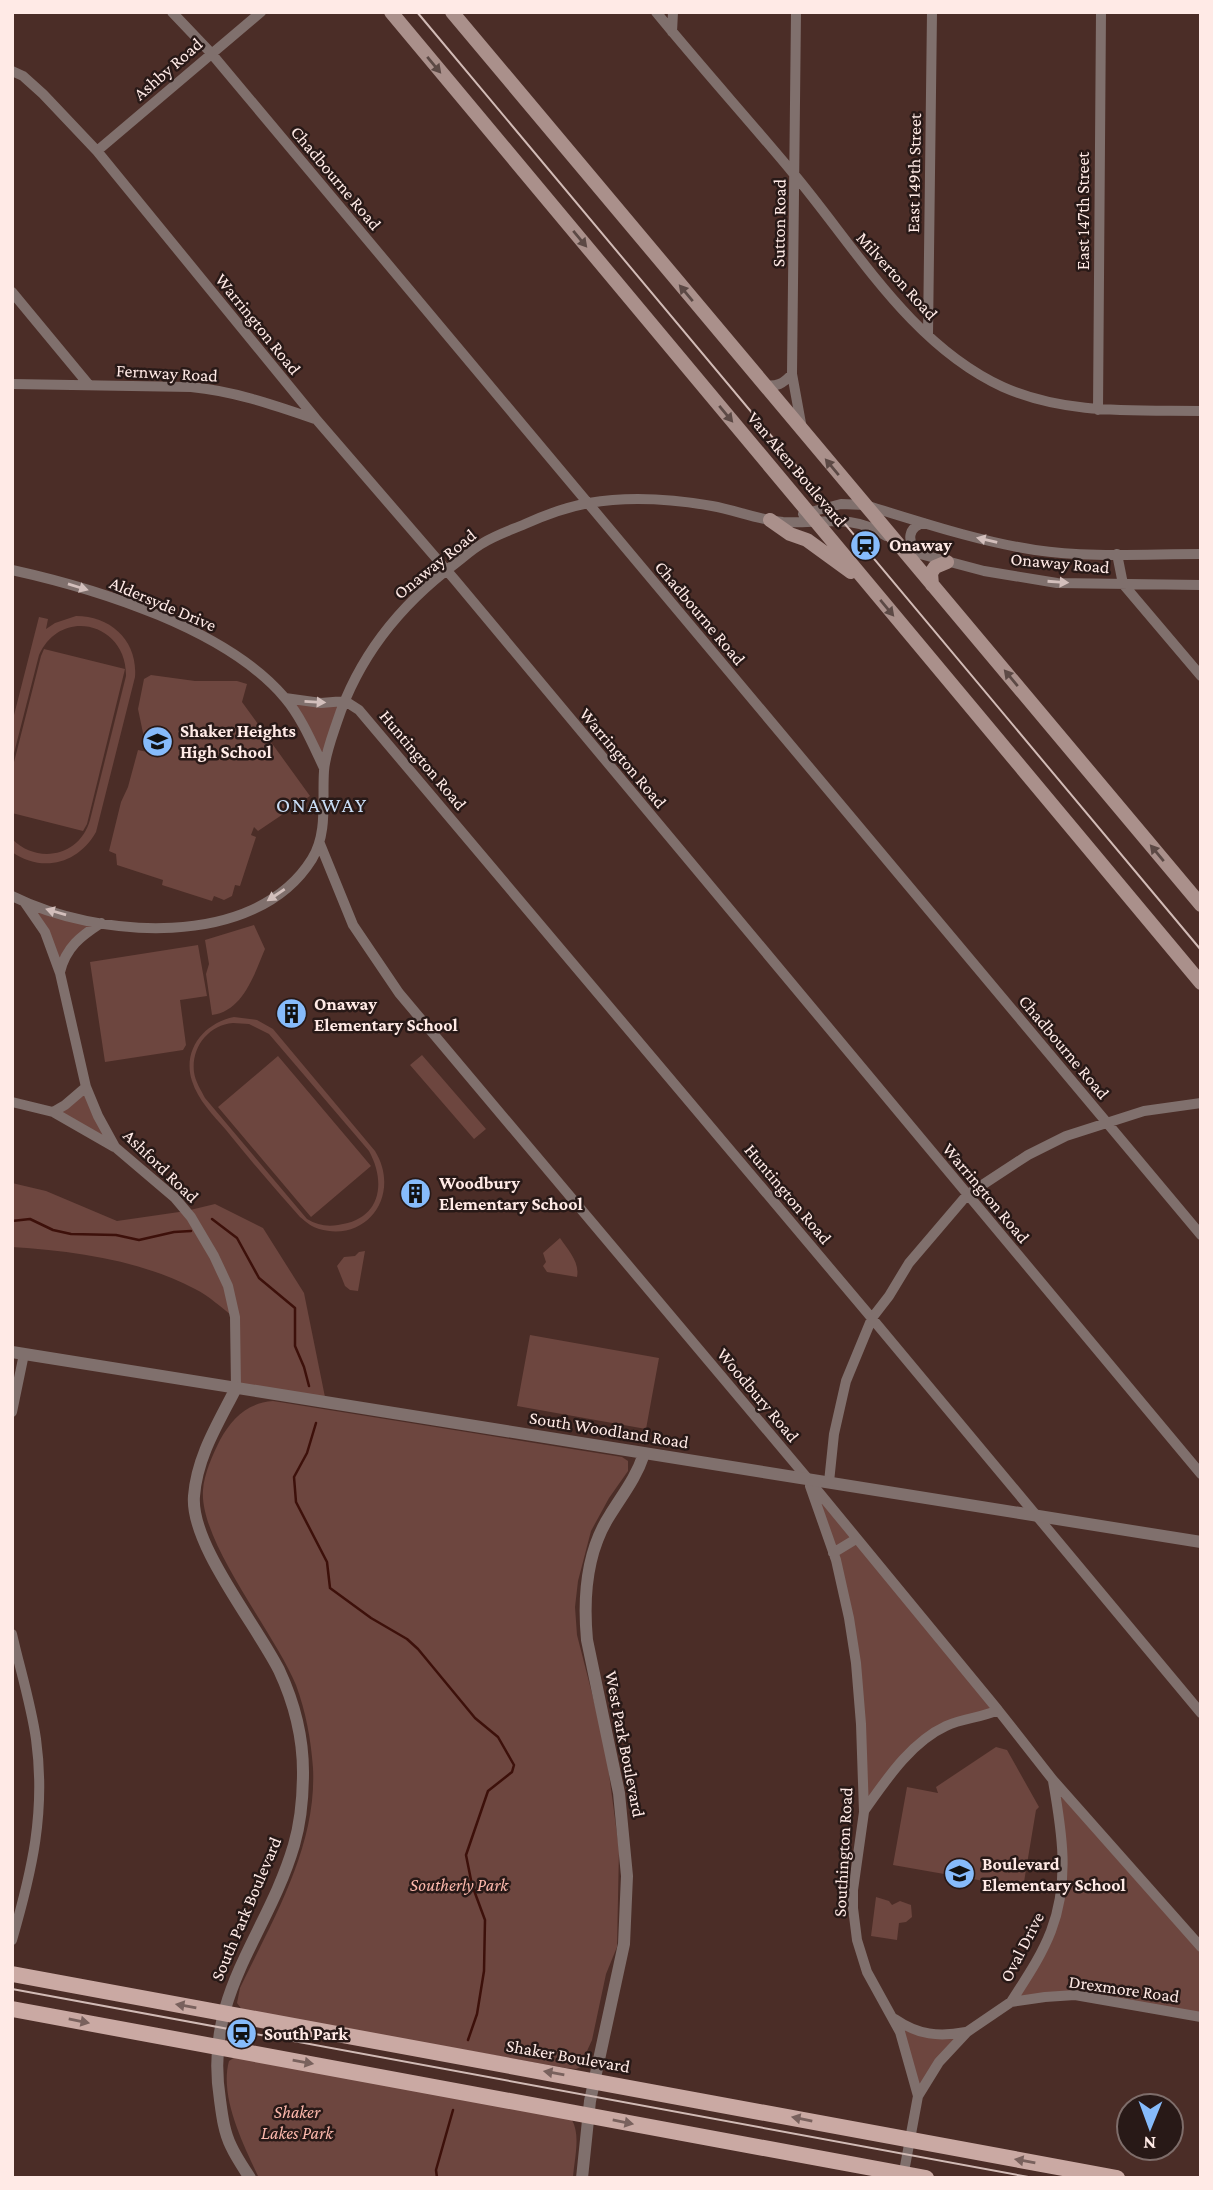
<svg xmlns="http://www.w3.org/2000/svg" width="1213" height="2190" font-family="'Crimson Pro',serif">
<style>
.green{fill:#6d463f;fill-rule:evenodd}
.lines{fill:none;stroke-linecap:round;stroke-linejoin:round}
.stream{stroke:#3d100a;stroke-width:2.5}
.minor{stroke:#80706d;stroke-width:10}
.tertiary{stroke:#80706d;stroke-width:12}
.secondary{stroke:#aa908b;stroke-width:14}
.primary{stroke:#caa9a3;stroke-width:16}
.tram{stroke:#d2bbb6;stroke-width:2}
.oneway{fill:#5c4945}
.oneway2{fill:#d3bfbc}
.oneway3{fill:#79615d}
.labels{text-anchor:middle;stroke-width:5;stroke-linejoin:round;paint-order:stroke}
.street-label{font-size:18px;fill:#ffeae6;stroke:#281917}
.poi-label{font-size:18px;font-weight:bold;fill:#ffeae6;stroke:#281917;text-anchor:start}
.park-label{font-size:18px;font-style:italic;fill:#fcb8ac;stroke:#281917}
.quarter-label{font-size:21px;letter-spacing:2px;fill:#c9ddf6;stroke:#281917}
</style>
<rect width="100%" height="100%" fill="#4b2d27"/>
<path class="green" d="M76 616C111 616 138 641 135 677L96 832C78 864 42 873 12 852V839C38 865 80 856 90 820L126 676C127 623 61 606 39 655L12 761V723L39 617 48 619 46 629 55 623Z
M44 649 125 669 87 824 83 831 12 813V770L41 656Z
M151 675 195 681H237L247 684 242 702 310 796 258 831 254 827 251 835 256 837 240 886 235 885 232 896 224 900 214 896 212 901 162 885 163 880 117 865 116 854 109 851 121 802 128 787 138 750 147 752 138 709 144 679Z
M285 698 345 701 324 768Z
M25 903 101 923 85 933 60 973Z
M254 925 265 949C254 975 243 1011 212 1015L206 974 209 964 205 940Z
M198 945 207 996 180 1000 186 1045 183 1050 105 1062 90 962Z
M234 1017 257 1020 273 1029 375 1151C401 1193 369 1243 319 1229 312 1227 306 1222 300 1217 275 1189 250 1160 226 1130 213 1115 198 1100 192 1081 182 1050 204 1023 234 1017ZM233 1023 249 1024 269 1034 369 1151C387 1184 380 1220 338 1225 327 1227 317 1225 307 1219L205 1098C201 1090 195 1081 194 1072 191 1048 208 1025 233 1023Z
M422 1055 486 1129 474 1139 410 1065Z
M278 1056 371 1166 311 1217 218 1107Z
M86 1087 115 1147 53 1112Z
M12 1183 46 1191 117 1221 186 1211 215 1204 263 1228 304 1293 326 1402 236 1388 235 1318C222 1308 209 1296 195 1289 140 1260 74 1251 12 1247Z
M560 1238C568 1250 580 1262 577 1277L547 1272 543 1266 546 1262 543 1253Z
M365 1251 358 1291 350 1290 345 1286 337 1266 344 1257 355 1256 359 1252Z
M530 1335 659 1358 646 1429 517 1406Z
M273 1401 622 1457 628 1461V1471L609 1498 591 1531 578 1581 575 1607 577 1635 605 1744 619 1849 617 1947 606 1974 592 2040 587 2051V2061L583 2066 576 2069 566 2068 243 2011 237 2003 240 1988C273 1919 317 1847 313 1768 311 1740 306 1712 296 1685 275 1633 199 1542 203 1490 204 1474 213 1454 220 1440 232 1418 247 1403 273 1401Z
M808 1479 998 1710 966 1720 925 1739 864 1812 849 1618Z
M996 1747 1007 1750 1039 1807 1036 1810 1023 1888 893 1865 907 1787 938 1793 936 1787Z
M1053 1780 1201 1947V2017L1094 1998 1011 2002 1043 1948 1062 1884Z
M876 1897 889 1901 892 1905 900 1901 911 1905 912 1917 906 1922 899 1923 897 1940 871 1936Z
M902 2024 913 2030 967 2032 918 2096Z
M235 2057 572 2120C581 2136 574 2160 573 2178H259C244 2146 219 2097 229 2061Z"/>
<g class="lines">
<path class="stream" d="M212 1219 237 1238 259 1278 295 1308V1346L304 1367 309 1386
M12 1221 30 1219 53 1230 71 1234 116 1235 139 1240 174 1232 191 1231
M316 1423 307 1453 294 1477 296 1502 327 1562 330 1588 371 1618 407 1639 418 1649 475 1718 498 1737 514 1765 512 1772 488 1791 466 1855 472 1885 485 1920 484 1971 477 2014 468 2040
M437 2178 436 2170 453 2110"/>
<path class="minor" d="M172 12 211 53 1201 1235
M656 12C701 67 748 119 793 173 856 248 911 345 1003 387 1066 415 1134 410 1201 411
M796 12 792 374 802 429
M672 32 673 12
M12 71 23 76 43 94 97 151 316 419 455 580 1201 1474
M97 151 261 12
M12 292 89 385
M928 335 932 12
M12 384 191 387C234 391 274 405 315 419
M763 385C777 387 783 384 792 374
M1098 410 1101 12
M803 514 841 504 865 505C921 522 977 541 1035 550 1089 558 1146 554 1201 554
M905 548 920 554 984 571 1057 583 1201 585
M918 552C906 541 908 527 924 523
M1117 554 1123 584 1201 676
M12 570C98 589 227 629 285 698 302 718 313 745 324 768
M285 698 321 703 345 701
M345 701 359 710 865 1310 1201 1713
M320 844 353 925 399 993 808 1479 998 1710 1053 1780 1201 1947
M12 896C96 938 255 951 312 859 328 833 322 800 324 771 325 755 332 737 337 722 359 655 401 604 456 563 465 556 474 548 483 543 496 535 511 530 525 524 545 515 567 507 589 503 629 496 672 499 712 506 735 510 759 520 783 522 820 524 854 513 886 536
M25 903 45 932 60 973 86 1087 98 1116 115 1147 175 1198 191 1217 214 1256 228 1286 235 1317 236 1388
M60 972C66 947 81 936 101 923
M12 1102 53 1112 114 1147
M53 1112 65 1105 86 1087
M12 1412 24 1354
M829 1482 834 1434 846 1381 872 1318 889 1296 909 1263 967 1195 1028 1155 1066 1136 1144 1111 1201 1103
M810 1486 836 1560 849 1618 856 1663 861 1724 864 1812 853 1890V1908L857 1940 867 1972 900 2032 918 2096 903 2177
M833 1553 856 1539
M12 1634C20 1669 31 1704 36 1739 46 1812 32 1871 12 1940
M864 1811C886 1780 911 1742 946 1726 963 1718 981 1718 998 1710
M1011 2002C1025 1980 1041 1957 1051 1931 1070 1882 1062 1832 1053 1781
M895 2019C918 2035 939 2037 966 2032
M918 2096 939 2062 967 2032 1011 2002 1045 1997 1075 1995 1201 2017"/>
<path class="tertiary" d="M12 1352 1201 1542
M236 1388C219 1422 197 1456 194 1496 190 1544 256 1624 279 1670 294 1702 303 1737 303 1772 303 1797 301 1821 294 1845 267 1937 203 1994 220 2100 222 2115 224 2132 231 2146 236 2157 243 2167 250 2178
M582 2178 590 2101 624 1944 627 1876 619 1793 587 1640C583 1597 586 1552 610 1515 623 1494 636 1478 644 1454"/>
<path class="secondary" d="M391 12 1201 983
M452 12 1201 905
M770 520 790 534 807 540 851 572
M932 585 931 573 935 567 947 562"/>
<path class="primary" d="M12 1974 1117 2178
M12 2009 926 2178"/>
<path class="tram" d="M417 12 1201 950
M12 1989 1034 2178"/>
</g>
<defs><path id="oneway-solid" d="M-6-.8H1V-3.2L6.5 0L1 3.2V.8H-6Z" transform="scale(1.75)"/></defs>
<g class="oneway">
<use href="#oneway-solid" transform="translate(434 65) rotate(50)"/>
<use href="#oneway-solid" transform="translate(580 239) rotate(50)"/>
<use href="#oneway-solid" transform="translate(686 293) rotate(-130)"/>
<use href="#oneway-solid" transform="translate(726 414) rotate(50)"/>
<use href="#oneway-solid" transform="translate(832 467) rotate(-130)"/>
<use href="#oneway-solid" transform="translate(887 608) rotate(50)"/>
<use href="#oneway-solid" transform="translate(1011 678) rotate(-130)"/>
<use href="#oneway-solid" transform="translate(1157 853) rotate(-130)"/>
</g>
<g class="oneway2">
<use href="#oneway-solid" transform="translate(987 540) rotate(-167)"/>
<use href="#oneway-solid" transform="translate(1058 582) rotate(4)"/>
<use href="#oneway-solid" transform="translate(78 587) rotate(17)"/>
<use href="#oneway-solid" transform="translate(315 702) rotate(3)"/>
<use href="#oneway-solid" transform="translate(276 895) rotate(146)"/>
<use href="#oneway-solid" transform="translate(56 912) rotate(-164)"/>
</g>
<g class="oneway3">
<use href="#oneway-solid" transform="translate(186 2006) rotate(-170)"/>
<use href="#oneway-solid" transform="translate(79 2021) rotate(11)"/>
<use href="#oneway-solid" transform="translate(303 2062) rotate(10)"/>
<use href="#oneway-solid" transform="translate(554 2073) rotate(-170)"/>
<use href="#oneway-solid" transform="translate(802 2119) rotate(-169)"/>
<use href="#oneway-solid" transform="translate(623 2122) rotate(11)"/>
<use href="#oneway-solid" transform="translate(1025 2161) rotate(-170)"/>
</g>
<defs>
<symbol id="station-disc" viewBox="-11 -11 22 22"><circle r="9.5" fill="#86bbfb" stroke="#281917"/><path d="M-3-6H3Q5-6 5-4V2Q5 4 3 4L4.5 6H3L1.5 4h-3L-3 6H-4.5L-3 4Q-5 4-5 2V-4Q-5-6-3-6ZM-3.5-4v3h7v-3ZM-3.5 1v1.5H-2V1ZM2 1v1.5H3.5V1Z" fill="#111"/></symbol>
<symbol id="school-disc" viewBox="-11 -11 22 22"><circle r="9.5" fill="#86bbfb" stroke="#281917"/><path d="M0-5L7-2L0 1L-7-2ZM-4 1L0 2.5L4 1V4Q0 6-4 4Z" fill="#111"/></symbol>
<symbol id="building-disc" viewBox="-11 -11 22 22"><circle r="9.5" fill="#86bbfb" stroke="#281917"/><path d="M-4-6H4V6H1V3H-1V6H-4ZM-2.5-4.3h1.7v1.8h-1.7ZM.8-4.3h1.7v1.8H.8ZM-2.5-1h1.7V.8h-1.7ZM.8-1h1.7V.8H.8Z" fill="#111"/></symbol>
</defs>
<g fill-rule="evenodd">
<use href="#station-disc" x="848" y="528" width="35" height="35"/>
<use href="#school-disc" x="140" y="724" width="35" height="35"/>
<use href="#building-disc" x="274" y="996" width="35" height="35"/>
<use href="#building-disc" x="398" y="1176" width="35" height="35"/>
<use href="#school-disc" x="942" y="1856" width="35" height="35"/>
<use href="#station-disc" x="224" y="2016" width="35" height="35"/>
</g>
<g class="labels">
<g class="street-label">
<text transform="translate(168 69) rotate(-41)" y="6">Ashby Road</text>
<text transform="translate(914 173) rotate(-89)" y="6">East 149th Street</text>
<text transform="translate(336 178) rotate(50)" y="6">Chadbourne Road</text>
<text transform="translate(1083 211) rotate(-90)" y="6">East 147th Street</text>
<text transform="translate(779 223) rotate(-89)" y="6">Sutton Road</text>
<text transform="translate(897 276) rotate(48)" y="6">Milverton Road</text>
<text transform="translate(258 324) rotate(51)" y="6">Warrington Road</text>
<text transform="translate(167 373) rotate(3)" y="6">Fernway Road</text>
<text transform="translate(797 469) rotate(50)" y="6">Van Aken Boulevard</text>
<text transform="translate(1060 563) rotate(5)" y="6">Onaway Road</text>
<text transform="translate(435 564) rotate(-39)" y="6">Onaway Road</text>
<text transform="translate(163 604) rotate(23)" y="6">Aldersyde Drive</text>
<text transform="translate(700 613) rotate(50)" y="6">Chadbourne Road</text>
<text transform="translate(623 758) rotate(50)" y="6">Warrington Road</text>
<text transform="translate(423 760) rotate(50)" y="6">Huntington Road</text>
<text transform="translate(1064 1047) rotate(50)" y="6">Chadbourne Road</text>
<text transform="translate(161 1166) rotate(44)" y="6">Ashford Road</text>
<text transform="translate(986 1193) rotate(50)" y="6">Warrington Road</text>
<text transform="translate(788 1194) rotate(50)" y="6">Huntington Road</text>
<text transform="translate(758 1395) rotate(50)" y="6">Woodbury Road</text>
<text transform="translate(609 1430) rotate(9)" y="6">South Woodland Road</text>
<text transform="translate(625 1744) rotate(79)" y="6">West Park Boulevard</text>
<text transform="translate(843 1852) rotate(-87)" y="6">Southington Road</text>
<text transform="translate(246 1909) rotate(-67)" y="6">South Park Boulevard</text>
<text transform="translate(1022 1947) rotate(-63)" y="6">Oval Drive</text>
<text transform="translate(1124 1989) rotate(8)" y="6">Drexmore Road</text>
<text transform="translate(568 2056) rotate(10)" y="6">Shaker Boulevard</text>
</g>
<g class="poi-label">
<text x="889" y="551">Onaway</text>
<text x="180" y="737">Shaker Heights<tspan x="180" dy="21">High School</tspan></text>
<text x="314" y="1010">Onaway<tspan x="314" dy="21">Elementary School</tspan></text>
<text x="439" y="1189">Woodbury<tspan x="439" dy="21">Elementary School</tspan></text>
<text x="982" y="1870">Boulevard<tspan x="982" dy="21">Elementary School</tspan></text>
<text x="264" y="2040">South Park</text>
</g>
<g class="park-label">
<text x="459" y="1891">Southerly Park</text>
<text x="297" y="2118">Shaker<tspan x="297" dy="21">Lakes Park</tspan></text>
</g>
<g class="quarter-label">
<text x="322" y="812">ONAWAY</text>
</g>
</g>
<rect width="1213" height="2190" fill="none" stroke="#ffeae6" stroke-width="28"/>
<g transform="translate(1150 2127) rotate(181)"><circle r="33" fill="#281917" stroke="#7e6d6a" stroke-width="2"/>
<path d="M0-5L12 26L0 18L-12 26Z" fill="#86bbfb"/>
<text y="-10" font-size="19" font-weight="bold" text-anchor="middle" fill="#ffeae6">N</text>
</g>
</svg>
